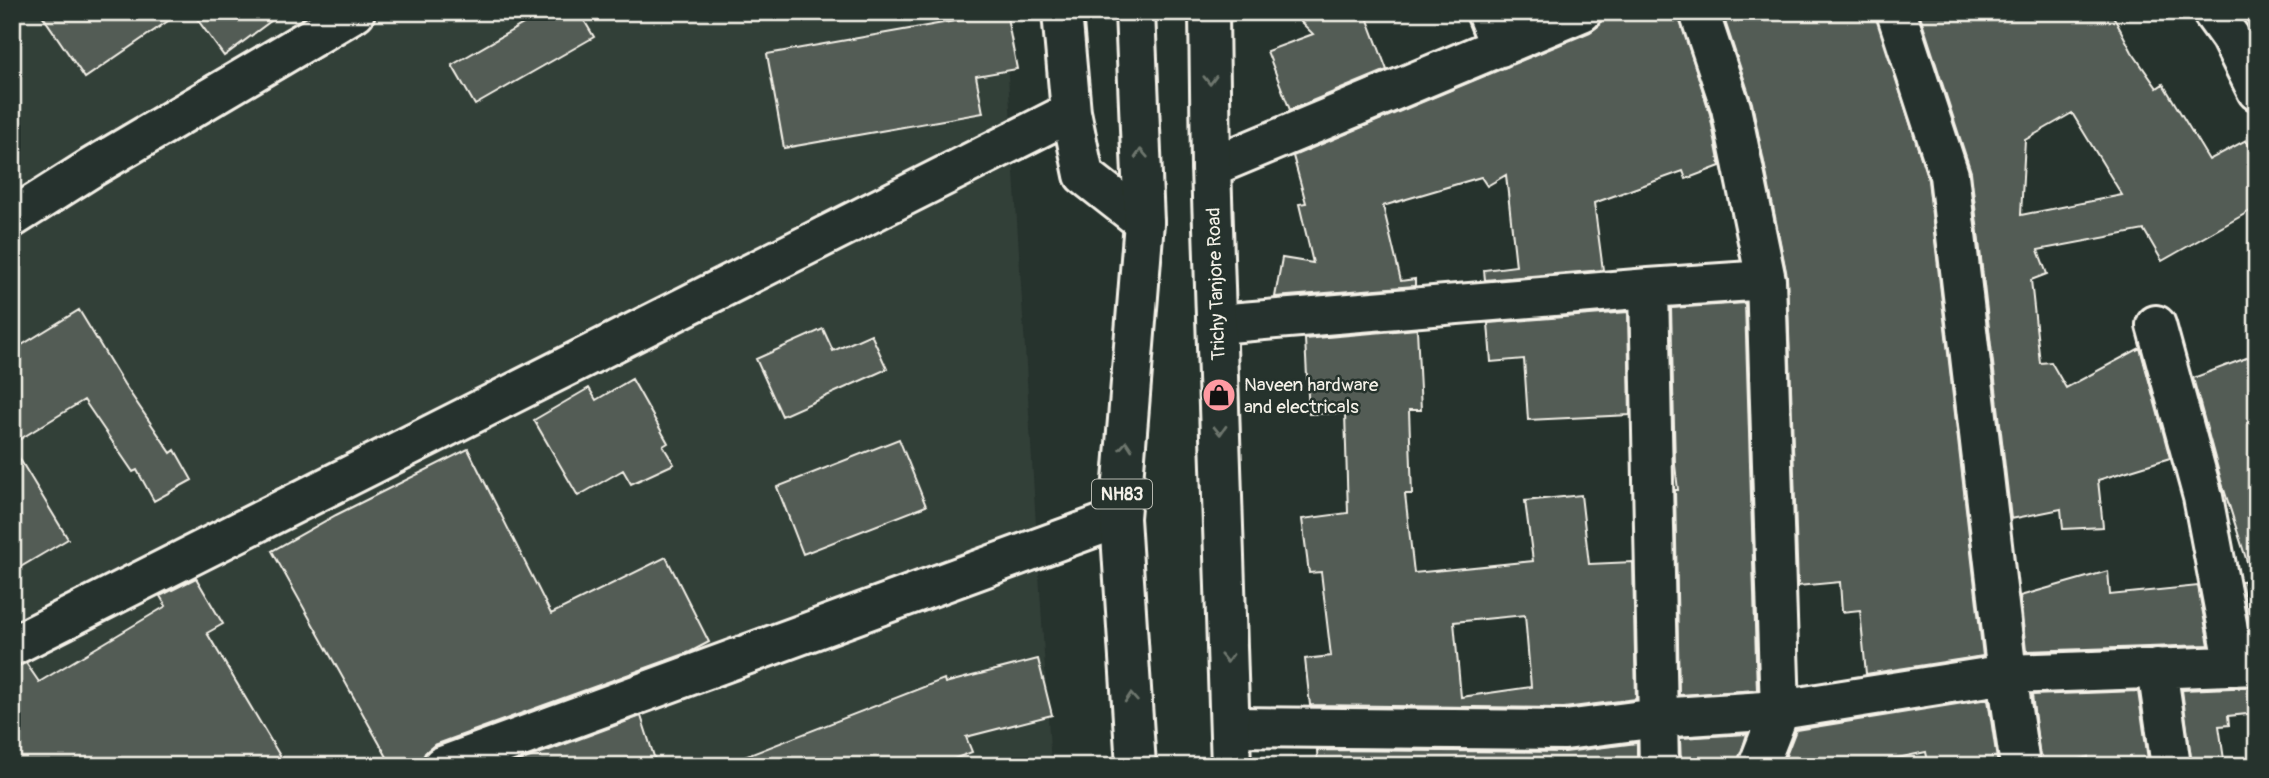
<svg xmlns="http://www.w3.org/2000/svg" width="2269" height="778" font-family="Pangolin,sans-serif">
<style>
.built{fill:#333f39}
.building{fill:#525c55;stroke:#f4f1e8;stroke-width:2;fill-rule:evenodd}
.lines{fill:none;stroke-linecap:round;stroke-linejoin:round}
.street-casing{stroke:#f4f1e8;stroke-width:44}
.highway-casing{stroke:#f4f1e8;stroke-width:44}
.street{stroke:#26332d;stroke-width:38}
.highway{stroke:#26332d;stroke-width:38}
.oneway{stroke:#6e766e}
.labels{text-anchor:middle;stroke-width:5;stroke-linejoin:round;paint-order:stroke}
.shield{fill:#26332d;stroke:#b6b8b0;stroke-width:2}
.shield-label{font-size:18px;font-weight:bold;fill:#f4f1e8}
.street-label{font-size:19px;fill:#f4f1e8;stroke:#26332d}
.poi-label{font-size:19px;fill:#f4f1e8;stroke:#26332d;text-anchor:start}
</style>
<rect width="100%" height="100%" fill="#26332d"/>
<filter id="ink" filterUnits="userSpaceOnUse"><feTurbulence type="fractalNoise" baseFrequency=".0143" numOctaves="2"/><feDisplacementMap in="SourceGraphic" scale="14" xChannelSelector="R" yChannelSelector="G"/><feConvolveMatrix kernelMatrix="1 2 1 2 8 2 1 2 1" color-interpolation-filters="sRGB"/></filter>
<g filter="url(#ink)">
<path class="built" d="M12 12H1004L1051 766H12Z"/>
<path class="building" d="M40 12H181L85 78Z
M192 12H283L224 56Z
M544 12H579L594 37 475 105 452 65Z
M1006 12 1017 69 976 76 983 113 784 148 767 54Z
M1291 12H1365L1387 70 1290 110 1267 51 1313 34Z
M1603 12H1678L1710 114 1720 166 1686 179 1683 171 1594 203 1603 270 1485 280 1484 270 1516 266 1506 175 1487 186 1481 177 1383 206 1401 281 1415 279V286L1275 297 1282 258 1313 263 1299 204 1306 203 1293 156 1590 32 1600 25Z
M1722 12H1875L1928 180 1983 656 1866 674 1860 610 1842 612 1840 582 1798 586 1787 276 1752 103Z
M1919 12H2111L2132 52 2157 88 2163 84 2209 160 2246 140 2257 160V207L2162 261 2144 230 2038 250 2047 274 2031 280 2040 363 2051 362 2066 388 2140 348 2170 458 2098 480 2103 527 2063 529 2061 509 2011 519 1971 172ZM2072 113 2122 195 2021 215 2025 140Z
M1745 303 1757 690 1679 695 1675 490H1678L1675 465 1671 308Z
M79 310 124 384 171 453 175 450 192 480 154 501 137 470 133 472 84 400 12 444V351Z
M1628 312 1630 415 1528 420 1524 359 1491 362 1488 323Z
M823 329 833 351 871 334 887 369 782 416 756 359Z
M1417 329 1421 410H1409L1412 494H1405L1414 573 1533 561 1525 501 1581 495 1589 564 1633 562 1636 699 1564 708 1310 705 1305 659 1331 656 1321 572 1309 573 1302 519 1348 513 1345 413 1309 414 1305 339ZM1525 615 1531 687 1461 697 1454 622Z
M2257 354V567L2249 568 2221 480 2193 378Z
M632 379 668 443 663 446 674 464 631 484 623 470 578 496 534 420 589 388 596 400Z
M899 439 926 506 803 554 777 487Z
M12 446 68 539 12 572Z
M468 449 551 614 666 557 709 642 690 652 434 745 425 753 421 766H392L272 551 336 515Z
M2108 571 2110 595 2198 586 2209 645 2026 651 2020 596Z
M196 578 223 624 207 633 286 766H12V668L26 663 39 682 166 606 160 596Z
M2257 580V643H2253L2241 581Z
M1038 659 1052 715 966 737 972 752 936 766H730L729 763 944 679 945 683Z
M2257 687V713L2228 716 2229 725 2219 726 2225 766H2192L2182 690Z
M2138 691 2149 766H2090L2088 757 2055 766H2041L2032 695Z
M1988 699 1998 766H1929L1926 752 1860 766H1782L1796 730Z
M641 716 657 766H506Z
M1747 734 1737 766H1681L1680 738Z
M1637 743V766H1318L1317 750 1565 752Z"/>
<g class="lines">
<defs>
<path id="street" d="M1062 12 1071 112 1084 175 1144 222
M1486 12 1500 47
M1699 12 1731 108 1766 280 1780 710 2007 674 2257 665
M1896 12 1949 175 2007 674 2020 766
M2212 12 2230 37 2257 91
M1211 167 1582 12
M12 218 91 168 355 12
M1649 288 1659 766
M1217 324 1649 288 1766 280
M2156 325 2203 497 2235 666
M12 646 1071 112
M2157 668 2171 766
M1230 727 1565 730 1658 718 1780 710 1758 766
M442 766 1120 518"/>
<path id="highway" d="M1135 12 1144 222 1120 518 1136 766
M1209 12 1211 167 1231 766"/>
</defs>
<use href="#street" class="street-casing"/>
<use href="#highway" class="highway-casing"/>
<use href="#street" class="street"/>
<use href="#highway" class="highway"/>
</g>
<defs><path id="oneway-chevron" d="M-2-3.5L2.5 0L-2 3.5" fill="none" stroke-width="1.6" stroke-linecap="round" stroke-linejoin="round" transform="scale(1.75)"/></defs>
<g class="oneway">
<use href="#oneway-chevron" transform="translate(1210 80) rotate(89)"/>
<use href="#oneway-chevron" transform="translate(1141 154) rotate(-93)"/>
<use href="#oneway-chevron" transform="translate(1220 430) rotate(88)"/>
<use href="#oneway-chevron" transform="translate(1126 446) rotate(-85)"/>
<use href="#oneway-chevron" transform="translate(1227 658) rotate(88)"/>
<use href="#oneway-chevron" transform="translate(1131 698) rotate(-94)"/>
</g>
</g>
<defs>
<symbol id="shop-disc" viewBox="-11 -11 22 22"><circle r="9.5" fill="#ff9aa2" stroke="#26332d"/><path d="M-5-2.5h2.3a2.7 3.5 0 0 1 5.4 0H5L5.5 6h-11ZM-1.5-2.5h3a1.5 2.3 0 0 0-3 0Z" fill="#111"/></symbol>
</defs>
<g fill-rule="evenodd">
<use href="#shop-disc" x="1200" y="376" width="38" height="38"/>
</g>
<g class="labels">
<rect class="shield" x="1092" y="479.5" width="60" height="29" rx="5"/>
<g class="shield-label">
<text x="1122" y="500">NH83</text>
</g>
<g class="street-label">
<text transform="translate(1215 284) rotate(-92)" y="7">Trichy Tanjore Road</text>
</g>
<g class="poi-label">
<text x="1244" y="391">Naveen hardware<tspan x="1244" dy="22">and electricals</tspan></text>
</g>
</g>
<rect width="2269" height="778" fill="none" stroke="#26332d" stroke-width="42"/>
<rect x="21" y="21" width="2227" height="736" fill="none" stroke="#f4f1e8" stroke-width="2.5" filter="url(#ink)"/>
</svg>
